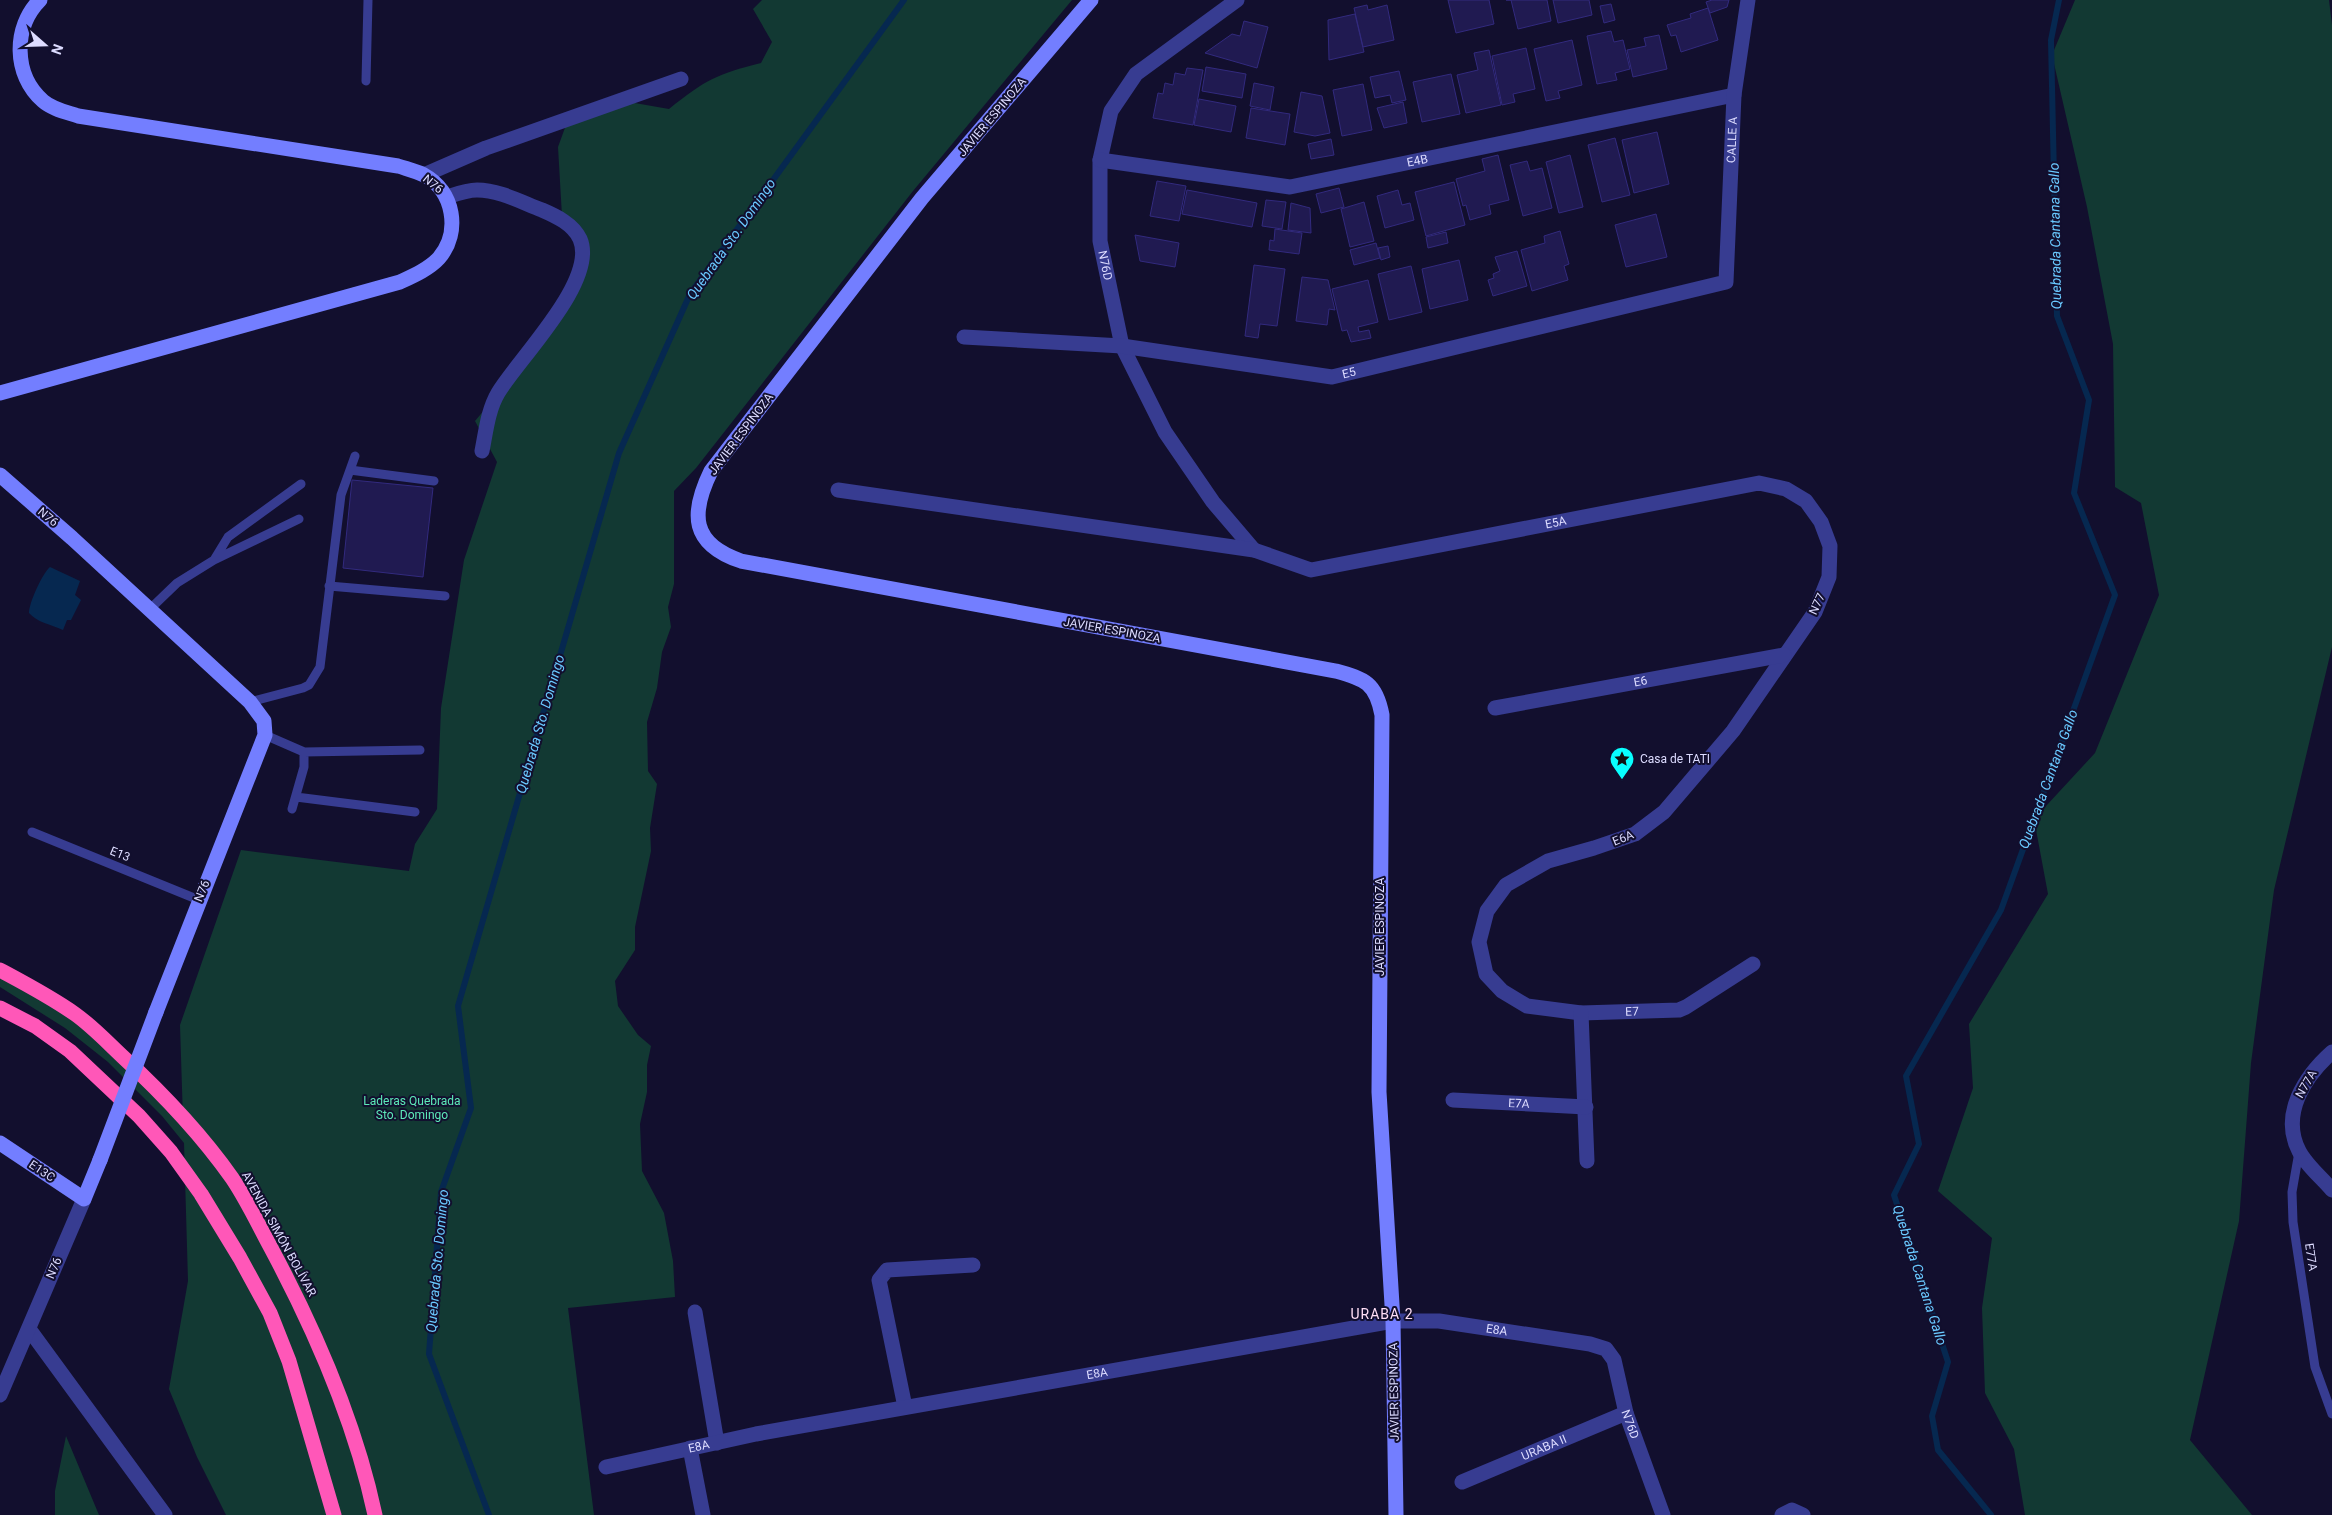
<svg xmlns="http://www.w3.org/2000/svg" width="2332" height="1515" font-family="Roboto,sans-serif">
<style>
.green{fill:#123933}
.water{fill:#062850}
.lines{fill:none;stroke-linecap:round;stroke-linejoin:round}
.stream{stroke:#062850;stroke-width:6}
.building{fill:#201a51;stroke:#322a7e}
.lane{stroke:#373c91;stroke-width:9}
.street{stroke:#373c91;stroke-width:15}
.secondary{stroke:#737eff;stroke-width:15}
.highway{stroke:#ff57b8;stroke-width:15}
.secondary-bridge{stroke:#737eff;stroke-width:15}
.labels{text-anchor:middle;stroke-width:4;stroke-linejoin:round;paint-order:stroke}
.street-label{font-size:12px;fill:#dddcff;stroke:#120f2e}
.poi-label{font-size:12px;fill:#dddcff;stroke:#120f2e;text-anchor:start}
.park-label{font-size:12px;fill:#5deab9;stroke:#120f2e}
.water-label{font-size:14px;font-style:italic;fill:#6ac9ff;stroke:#120f2e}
.neighbourhood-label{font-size:14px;letter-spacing:1px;fill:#ffdef6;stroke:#120f2e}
</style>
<rect width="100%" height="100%" fill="#120f2e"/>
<path class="green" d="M762 0H1072L913 191 696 468 674 491V584L668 607 671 627 662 652 657 688 647 722 648 771 657 784 650 828 651 851 635 927V950L615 981 618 1006 638 1035 651 1046 647 1065V1092L640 1124 642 1171 664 1213 673 1261 675 1297 568 1308 594 1515H226L197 1457 169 1389 188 1281 184 1143 162 1116 108 1062 65 1028 0 987V973L72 1017 183 1120 180 1025 241 850 409 871 415 844 437 809 441 708 464 560 497 462 475 421 537 347 585 254 562 216 558 147 566 125 629 102 669 109C705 80 717 74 761 63L772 42 753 9Z
M2075 0H2329L2332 25V647L2274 890 2251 1063 2239 1221 2190 1440 2252 1515H2025L2014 1449 1985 1393 1982 1308 1992 1238 1938 1191 1973 1088 1969 1024 2048 894 2034 819 2095 753 2159 595 2141 503 2115 487 2113 344 2087 207 2052 55Z
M66 1436 99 1515H55V1491Z"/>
<path class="water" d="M50 567 80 581 75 595 81 600 71 620H67L63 630C50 624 38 623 29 613 29 603 42 574 50 567Z"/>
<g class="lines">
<path class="stream" d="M489 1515 429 1354 441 1192 471 1108 458 1006 619 453 690 294 904 0
M1991 1515 1938 1450 1932 1416 1948 1362 1894 1195 1919 1144 1906 1076 2001 910 2115 595 2074 493 2089 400 2057 316 2051 40 2059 0"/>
</g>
<path class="building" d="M1448 0H1489L1494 24 1456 33Z
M1506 0H1547L1551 21 1518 29 1511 0Z
M1553 0H1589L1592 15 1558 23Z
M1712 0H1729L1727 7 1710 13 1706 2Z
M1611 4 1615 20 1604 23 1600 6Z
M1367 5 1368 10 1387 5 1394 40 1363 47 1354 8Z
M1708 8 1718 40 1681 52 1676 35 1671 36 1667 25 1691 18 1690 14Z
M1355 14 1364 52 1329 60 1328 20Z
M1244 21 1268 27 1257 68 1205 53 1232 34 1240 36Z
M1611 31 1614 42 1623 40 1630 69 1615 73 1617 80 1597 84 1587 36Z
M1659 35 1667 69 1633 77 1627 50 1646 46 1644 38Z
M1572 40 1582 85 1558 91 1560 98 1546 101 1534 49Z
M1526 48 1535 89 1513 94 1515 102 1502 105 1492 56Z
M1489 50 1501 105 1466 113 1457 75 1478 70 1474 53Z
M1206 67 1246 74 1242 98 1202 91Z
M1187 68 1203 70 1193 125 1153 118 1158 93 1163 94 1165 83 1173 85 1175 73 1185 75Z
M1399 71 1406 100 1392 103 1390 95 1375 98 1370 77Z
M1451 74 1460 114 1422 122 1413 82Z
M1254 83 1274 87 1270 110 1250 106Z
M1363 84 1372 130 1342 136 1333 90Z
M1301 92 1322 96 1330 133 1315 136 1294 132Z
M1199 99 1236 106 1231 132 1194 125Z
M1403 102 1407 123 1384 128 1377 108Z
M1251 108 1290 114 1285 145 1246 138Z
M1657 132 1669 184 1634 193 1622 140Z
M1615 138 1630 195 1602 202 1588 145Z
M1331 139 1334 155 1311 159 1308 144Z
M1498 155 1509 200 1489 205 1491 214 1470 220 1466 205 1463 206 1456 179 1485 171 1482 159Z
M1570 155 1583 207 1559 213 1546 162Z
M1527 161 1530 171 1542 168 1552 208 1523 216 1510 165Z
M1157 181 1186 186 1179 221 1150 216Z
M1454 182 1465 225 1426 236 1415 192Z
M1339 188 1344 207 1321 213 1316 194Z
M1187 190 1257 203 1252 227 1182 214Z
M1398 190 1402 205 1410 203 1414 220 1385 228 1377 196Z
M1266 200 1286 202 1282 229 1262 226Z
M1364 202 1374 241 1350 247 1341 209Z
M1291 203 1310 208 1311 233 1288 230Z
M1656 214 1667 257 1626 267 1615 225Z
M1275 229 1302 233 1299 254 1269 250 1270 240 1274 241Z
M1560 231 1569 264 1564 266 1568 280 1532 291 1521 250 1545 243 1544 236Z
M1446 232 1448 243 1428 248 1426 237Z
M1135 235 1179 243 1175 267 1140 261Z
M1376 243 1380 258 1354 265 1350 250Z
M1388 246 1390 257 1381 260 1378 248Z
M1517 251 1527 286 1493 296 1488 280 1494 278 1493 274 1500 271 1495 257Z
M1459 260 1468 300 1430 309 1422 269Z
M1254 265 1285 269 1277 326 1260 324 1258 338 1245 336Z
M1411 266 1422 312 1389 320 1378 274Z
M1302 277 1328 280 1335 310 1329 309 1327 325 1296 321Z
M1368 280 1378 322 1358 327 1359 332 1369 330 1371 338 1351 342 1347 330 1342 331 1332 289Z
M352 480 433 488 423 577 343 568Z"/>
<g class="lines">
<path class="lane" d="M366 81 368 0
M350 470 434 481
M214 560 228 537 301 484
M329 586 445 596
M150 609 177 583 214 560 299 519
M250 702 303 688 309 685 320 667 341 495 355 456
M265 735 304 752V767L292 809
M304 752 420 750
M296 797 415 812
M32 832 199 900
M2299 1152 2292 1192 2293 1222 2315 1367 2332 1414"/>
<g class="street">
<path id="s1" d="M1237 0 1136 74 1111 111 1100 160V241L1122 346 1165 432 1213 502 1254 550"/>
<path id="s2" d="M1100 160 1290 187 1734 95"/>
<path d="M424 175 486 148 681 79"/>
<path d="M447 197C456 194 467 190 477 190 499 190 521 202 542 210 556 216 573 224 580 239 598 281 518 359 498 393 488 410 486 431 482 451"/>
<path id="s3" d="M964 337 1122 346 1332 377 1726 282 1734 95 1748 0"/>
<path id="s4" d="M838 490 1254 550 1311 570 1759 483 1786 489 1806 501 1821 522 1830 546 1829 577 1815 612 1733 731 1664 812 1635 834 1594 848 1548 861 1506 885 1487 911 1479 942 1486 974 1502 991 1527 1006 1581 1013 1679 1010 1686 1007 1753 964"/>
<path id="s5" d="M1495 708 1784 655"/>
<path d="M1581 1013 1587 1161"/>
<path d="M2332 1052C2305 1076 2280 1114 2299 1151 2306 1165 2322 1178 2332 1190"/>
<path id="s6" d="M1453 1100 1586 1107"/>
<path d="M695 1312 717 1443"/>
<path d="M29 1329 165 1515"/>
<path d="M0 1395 84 1199"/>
<path d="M905 1407 879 1280 887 1270 973 1265"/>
<path d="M690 1448 703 1515"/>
<path id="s7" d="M606 1467 756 1434 1393 1321H1439L1590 1344 1606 1349 1614 1360 1626 1413 1663 1515"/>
<path id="s8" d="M1462 1482 1626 1413"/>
<path d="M1782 1515 1792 1510 1803 1515"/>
</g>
<path class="secondary" d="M1091 0 922 198 711 471C690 514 691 544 741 561L1336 671C1365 679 1376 683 1382 715L1379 1092 1393 1321 1396 1515
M0 393 400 282C413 276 429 269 439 258 461 232 454 191 424 175 416 171 407 169 398 166L78 116C66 112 52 109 43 101 13 75 13 27 40 0
M0 475 72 538 250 702 264 721 265 735 156 1012
M0 1143 84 1199 100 1160"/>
<path class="highway" d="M0 970C26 984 51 997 75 1014 92 1026 108 1043 123 1057 163 1094 201 1134 232 1178 247 1200 258 1224 271 1248 316 1332 355 1421 375 1515
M0 1008 35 1026 70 1051 139 1116 171 1152 201 1194 240 1258 270 1313 289 1361 334 1515"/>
<path class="secondary-bridge" d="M100 1160 156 1012"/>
</g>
<defs>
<symbol id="sight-pin" viewBox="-11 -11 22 30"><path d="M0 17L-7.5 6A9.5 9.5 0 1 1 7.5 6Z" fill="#08ffff" stroke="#120f2e"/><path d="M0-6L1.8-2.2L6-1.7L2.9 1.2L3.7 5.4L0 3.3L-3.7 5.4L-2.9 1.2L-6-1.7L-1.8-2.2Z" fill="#111"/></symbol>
</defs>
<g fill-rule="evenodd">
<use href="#sight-pin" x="1608" y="745" width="28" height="38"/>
</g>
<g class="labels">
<g class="street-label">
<text transform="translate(992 117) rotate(-50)" y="4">JAVIER ESPINOZA</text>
<text dy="4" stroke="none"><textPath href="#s3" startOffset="918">CALLE A</textPath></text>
<text dy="4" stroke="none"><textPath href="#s2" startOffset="322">E4B</textPath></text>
<text transform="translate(433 184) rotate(39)" y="4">N76</text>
<text dy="4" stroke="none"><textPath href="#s1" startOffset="326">N76D</textPath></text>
<text dy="4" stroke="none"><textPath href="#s3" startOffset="388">E5</textPath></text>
<text transform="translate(741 434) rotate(-53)" y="4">JAVIER ESPINOZA</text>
<text transform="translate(48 517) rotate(40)" y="4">N76</text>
<text dy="4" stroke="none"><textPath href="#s4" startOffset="730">E5A</textPath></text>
<text transform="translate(1817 604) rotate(-65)" y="4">N77</text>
<text transform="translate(1112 630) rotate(10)" y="4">JAVIER ESPINOZA</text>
<text dy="4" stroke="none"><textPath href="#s5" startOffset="148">E6</textPath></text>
<text transform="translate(1623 838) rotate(-22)" y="4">E6A</text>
<text transform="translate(120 854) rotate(22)" y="4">E13</text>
<text transform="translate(202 891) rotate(-68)" y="4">N76</text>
<text transform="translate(1380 927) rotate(-90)" y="4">JAVIER ESPINOZA</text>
<text dy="4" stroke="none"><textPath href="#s4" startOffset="1790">E7</textPath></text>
<text transform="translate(2306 1084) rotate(-60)" y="4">N77A</text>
<text dy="4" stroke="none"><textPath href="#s6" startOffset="66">E7A</textPath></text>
<text transform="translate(42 1171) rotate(34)" y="4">E13C</text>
<text transform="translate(279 1234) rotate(61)" y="4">AVENIDA SIMÓN BOLÍVAR</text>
<text transform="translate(2311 1257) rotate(82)" y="4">E77A</text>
<text transform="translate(54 1268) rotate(-67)" y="4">N76</text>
<text dy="4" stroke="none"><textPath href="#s7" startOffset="905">E8A</textPath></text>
<text dy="4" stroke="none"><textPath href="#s7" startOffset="500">E8A</textPath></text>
<text transform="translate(1394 1392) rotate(-91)" y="4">JAVIER ESPINOZA</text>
<text dy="4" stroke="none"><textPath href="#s7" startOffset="1096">N76D</textPath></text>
<text dy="4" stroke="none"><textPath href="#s7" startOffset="95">E8A</textPath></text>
<text dy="4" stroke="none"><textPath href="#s8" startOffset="89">URABA II</textPath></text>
</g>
<g class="poi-label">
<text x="1640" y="763">Casa de TATI</text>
</g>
<g class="park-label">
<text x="412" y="1105">Laderas Quebrada<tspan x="412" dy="14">Sto. Domingo</tspan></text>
</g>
<g class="water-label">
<text transform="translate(2055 236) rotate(-91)" y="5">Quebrada Cantana Gallo</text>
<text transform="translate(731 239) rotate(-55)" y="5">Quebrada Sto. Domingo</text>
<text transform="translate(540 724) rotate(-74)" y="5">Quebrada Sto. Domingo</text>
<text transform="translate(2048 779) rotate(-70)" y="5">Quebrada Cantana Gallo</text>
<text transform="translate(437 1261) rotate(-85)" y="5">Quebrada Sto. Domingo</text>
<text transform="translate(1920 1275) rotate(72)" y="5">Quebrada Cantana Gallo</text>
</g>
<g class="neighbourhood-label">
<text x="1382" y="1319">URABA 2</text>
</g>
</g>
<g transform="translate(45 45) rotate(110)" stroke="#120f2e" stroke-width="4" paint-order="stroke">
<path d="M0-4L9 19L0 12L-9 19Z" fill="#dddcff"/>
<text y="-8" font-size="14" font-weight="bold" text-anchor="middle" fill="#dddcff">N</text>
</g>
</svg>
